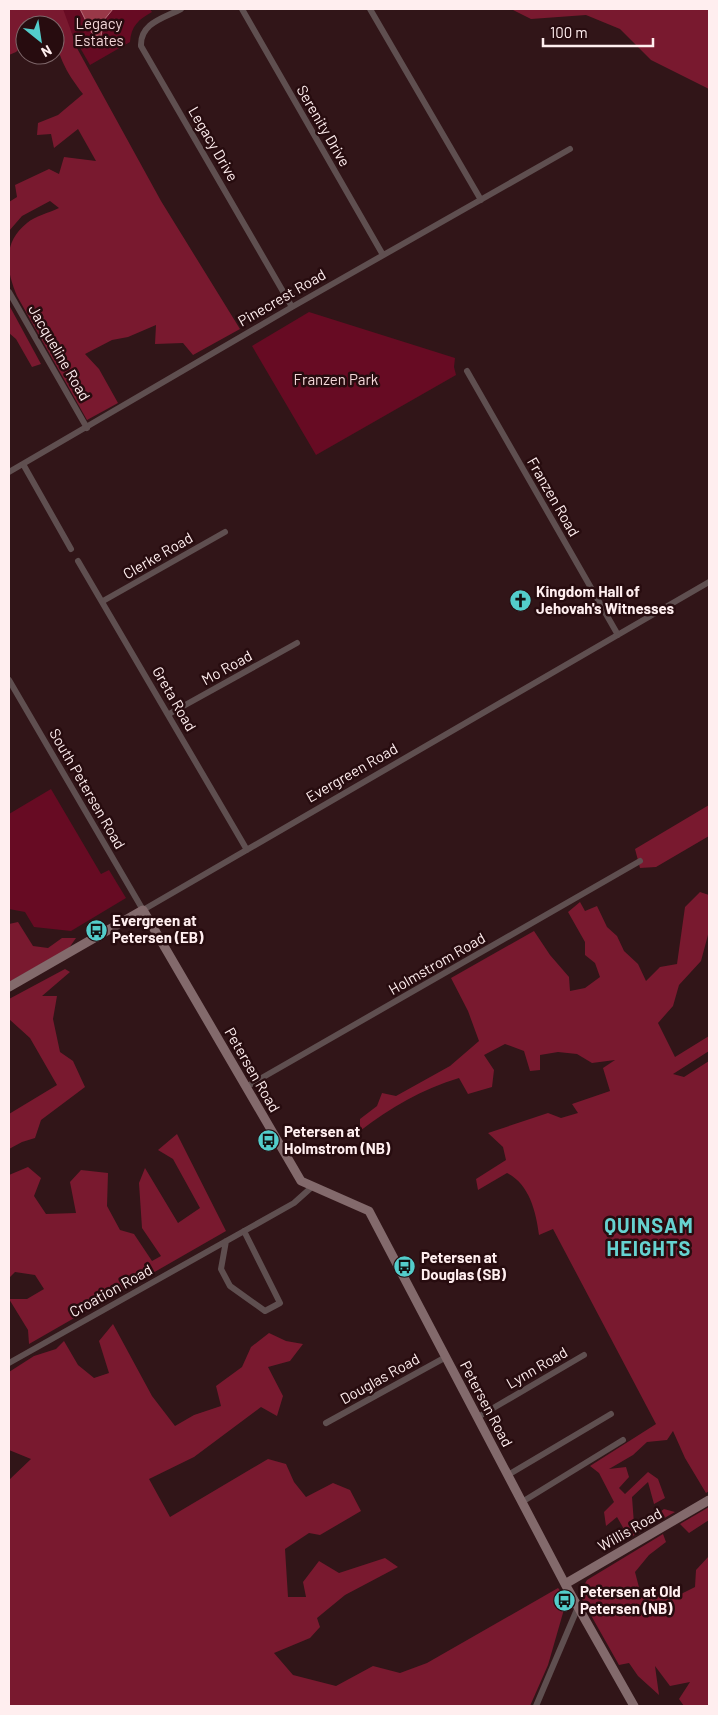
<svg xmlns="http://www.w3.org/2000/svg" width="718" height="1715" font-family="Barlow,sans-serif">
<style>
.green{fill:#670b23}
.forest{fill:#79192f}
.water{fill:#993848;stroke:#b86f7a}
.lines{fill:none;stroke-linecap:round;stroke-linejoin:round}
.street{stroke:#5f4f50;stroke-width:6}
.secondary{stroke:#836a6c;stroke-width:9}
.labels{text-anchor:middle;stroke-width:5;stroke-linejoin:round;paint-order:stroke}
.park-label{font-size:15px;fill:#f4d7d9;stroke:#270c0f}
.street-label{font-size:15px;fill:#ffeeef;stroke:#270c0f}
.poi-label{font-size:15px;font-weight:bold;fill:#ffeeef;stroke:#270c0f;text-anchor:start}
.district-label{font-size:20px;font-weight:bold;letter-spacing:1px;fill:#66d2d0;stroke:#270c0f}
</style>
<rect width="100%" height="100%" fill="#311518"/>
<path class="green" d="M58 9H150L152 12C139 19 131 26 130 42L90 65Z
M309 312 455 358 454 367 456 375 316 455 252 346Z
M51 789 101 874 109 870 126 898 71 931 34 927 25 912 9 909V814Z"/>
<path class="forest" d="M9 9H63L78 50 161 201 240 329 193 355 183 343 155 344 156 325 128 337 112 340 85 354 99 369 118 403 87 420 17 296C6 270 2 243 27 223 35 216 49 213 59 208L50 201 22 216 9 231V202L17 197 15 185 49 169 59 174 64 157 96 161 78 129 54 148 51 134 37 135 38 123 58 115 83 94C66 72 55 53 55 25H48L47 22 43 25H25V43L16 52 9 55Z
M511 9H709V89L651 60 620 29 586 15 531 19Z
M9 305 41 364 32 367 16 339 9 333Z
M709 805V836L656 867 640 868 635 849Z
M700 892 709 895V931L701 961 679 985 673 1006 658 1023 675 1057 709 1036V1051L673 1074 684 1077 709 1061V1491L706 1493 685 1458 673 1431 667 1440 647 1442 633 1455 609 1469 626 1467 629 1477 619 1488 625 1494 648 1472 658 1479 665 1498 654 1504 648 1482 632 1497 634 1524 652 1518 664 1509 675 1512 629 1538 617 1517 606 1526 604 1512 614 1502 599 1473 590 1466 656 1424 553 1229 539 1235C536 1211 529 1184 507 1173L478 1190 476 1179 506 1160 503 1147 488 1133 548 1113 561 1118 578 1113 572 1104 610 1091 603 1068 615 1060 592 1063 577 1054 558 1052 540 1055V1070L530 1071 524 1051 505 1044 484 1055 494 1070 492 1087 468 1094 459 1078C422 1089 390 1108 360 1131V1119L377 1106 382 1093 396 1096 450 1066 479 1041 468 1011 451 978 534 931 550 955 569 977 570 991 585 988 600 977 595 963 585 955V942L568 912 580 902 585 911 597 906 607 927 617 936 624 951 638 964 646 981 660 967 677 964 685 907Z
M18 922 33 946 48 948 62 938H76L69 948 9 982V924Z
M65 969 70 972 42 996H57L53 1019 60 1052 73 1061 85 1087 41 1120 35 1138 22 1142 9 1149V1114L57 1085 30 1038 9 1019V999Z
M177 1134 226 1231 29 1344 28 1330 9 1299H27L44 1289 35 1275 15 1272 9 1278V1175L28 1167 41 1178 34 1196 46 1214 76 1213 70 1182 81 1170 108 1173 107 1206 120 1230 134 1234 152 1261 161 1256 142 1228 139 1183 145 1168 178 1223 200 1208 173 1159 158 1150Z
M113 1324 152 1396 175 1426 194 1415 221 1406 216 1386 242 1367 251 1347 269 1333 286 1341 303 1344 290 1361 268 1367 283 1396 277 1416 261 1407 194 1457 149 1479 170 1517 268 1459 286 1464 294 1482 306 1497 333 1483 350 1490 361 1511 320 1535 309 1533 285 1549 288 1597H306L303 1582 319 1561 339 1573 385 1558 398 1567 345 1595 317 1618 320 1627 310 1638 274 1653 293 1675 336 1686 373 1666 400 1673 427 1663 558 1588 567 1599 548 1665 530 1706H9V1480L31 1459 9 1450V1372L34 1356 56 1349 64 1341 78 1365 94 1378 109 1373 99 1341Z
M709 1507V1520L689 1533 680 1524Z
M663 1534 666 1542 649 1555 635 1572 641 1595 662 1590 675 1597 695 1587 696 1570 709 1556V1706H684L679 1699 690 1682 670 1686 655 1666 659 1695 638 1676 629 1663 619 1665 579 1594 587 1580Z"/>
<path class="water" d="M80 9H113L104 20 101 36H96L92 33Z"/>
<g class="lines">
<path class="street" d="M181 9C164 18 140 23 141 46L292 307
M242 9 383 255
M370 9 481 200
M9 292 87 428
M467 371 618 635
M23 464 71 549
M9 472 292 307 570 149
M78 561 247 850
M103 601 225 532
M9 680 143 910 709 582
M169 714 297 643
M246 1087 640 861
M226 1241 221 1269 230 1286 265 1311 280 1303 244 1231
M9 1363 294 1203 313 1186
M478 1417 584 1355
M326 1423 446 1357
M508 1475 611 1414
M522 1502 623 1440
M536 1706 578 1607"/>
<path class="secondary" d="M9 987 143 910 301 1181 369 1211 565 1584 634 1706
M565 1584 709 1500"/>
</g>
<defs>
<symbol id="church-disc" viewBox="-11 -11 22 22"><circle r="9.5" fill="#53cdcb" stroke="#270c0f"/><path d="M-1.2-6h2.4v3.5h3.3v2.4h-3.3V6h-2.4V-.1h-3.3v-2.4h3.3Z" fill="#111"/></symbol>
<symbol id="bus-disc" viewBox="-11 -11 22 22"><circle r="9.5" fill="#53cdcb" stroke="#270c0f"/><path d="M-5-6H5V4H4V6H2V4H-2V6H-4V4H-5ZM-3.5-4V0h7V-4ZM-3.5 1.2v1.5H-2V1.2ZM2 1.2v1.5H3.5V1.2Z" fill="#111"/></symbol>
</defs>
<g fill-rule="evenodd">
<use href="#church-disc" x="508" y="588" width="25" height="25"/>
<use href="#bus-disc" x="84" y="918" width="25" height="25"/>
<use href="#bus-disc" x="256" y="1128" width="25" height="25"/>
<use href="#bus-disc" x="392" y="1254" width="25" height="25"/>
<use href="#bus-disc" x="552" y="1588" width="25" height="25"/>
</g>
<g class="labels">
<g class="park-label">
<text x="99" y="29">Legacy<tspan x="99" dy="17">Estates</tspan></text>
<text x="336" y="385">Franzen Park</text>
</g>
<g class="street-label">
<text transform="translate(323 126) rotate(60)" y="5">Serenity Drive</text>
<text transform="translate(213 144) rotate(60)" y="5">Legacy Drive</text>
<text transform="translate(282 298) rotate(-30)" y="5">Pinecrest Road</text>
<text transform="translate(59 353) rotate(60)" y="5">Jacqueline Road</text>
<text transform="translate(553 497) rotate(60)" y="5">Franzen Road</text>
<text transform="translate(158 556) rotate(-30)" y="5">Clerke Road</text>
<text transform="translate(227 668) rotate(-29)" y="5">Mo Road</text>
<text transform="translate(174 699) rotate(60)" y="5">Greta Road</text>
<text transform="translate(352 773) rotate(-30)" y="5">Evergreen Road</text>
<text transform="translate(87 789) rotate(60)" y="5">South Petersen Road</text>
<text transform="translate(437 964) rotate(-30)" y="5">Holmstrom Road</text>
<text transform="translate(252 1070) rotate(60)" y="5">Petersen Road</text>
<text transform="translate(111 1291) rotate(-29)" y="5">Croation Road</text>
<text transform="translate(537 1368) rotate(-30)" y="5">Lynn Road</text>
<text transform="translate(380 1379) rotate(-29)" y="5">Douglas Road</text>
<text transform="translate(486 1404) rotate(62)" y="5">Petersen Road</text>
<text transform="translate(630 1530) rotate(-30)" y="5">Willis Road</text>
</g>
<g class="poi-label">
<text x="536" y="597">Kingdom Hall of<tspan x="536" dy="17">Jehovah's Witnesses</tspan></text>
<text x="112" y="926">Evergreen at<tspan x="112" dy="17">Petersen (EB)</tspan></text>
<text x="284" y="1137">Petersen at<tspan x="284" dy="17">Holmstrom (NB)</tspan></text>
<text x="421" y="1263">Petersen at<tspan x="421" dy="17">Douglas (SB)</tspan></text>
<text x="580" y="1597">Petersen at Old<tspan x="580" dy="17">Petersen (NB)</tspan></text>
</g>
<g class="district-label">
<text x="649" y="1233">QUINSAM<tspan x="649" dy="23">HEIGHTS</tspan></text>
</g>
</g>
<rect width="718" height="1715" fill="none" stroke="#ffeeef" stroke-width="20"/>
<g transform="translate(40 40) rotate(150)"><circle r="24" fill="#270c0f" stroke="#7d6669"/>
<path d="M0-4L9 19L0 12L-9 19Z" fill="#53cdcb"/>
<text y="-8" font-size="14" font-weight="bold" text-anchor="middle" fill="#ffeeef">N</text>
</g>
<path d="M543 38v8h110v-8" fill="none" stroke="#ffeeef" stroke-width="2.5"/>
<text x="550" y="38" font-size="15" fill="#ffeeef" stroke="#270c0f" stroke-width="4" paint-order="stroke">100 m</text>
</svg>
